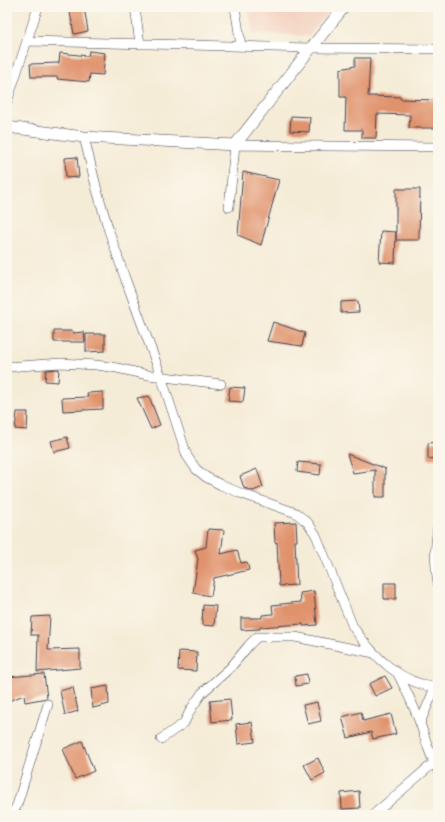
<svg xmlns="http://www.w3.org/2000/svg" width="445" height="822" font-family="Caveat,sans-serif">
<style>
.built{fill:#f4d3c1}
.building{fill:#e0926c}
.lines{fill:none;stroke-linecap:round;stroke-linejoin:round}
.minor-casing{stroke:#424052;stroke-width:10}
.tertiary-casing{stroke:#424052;stroke-width:12}
.minor{stroke:#fff;stroke-width:9}
.tertiary{stroke:#fff;stroke-width:11}
</style>
<rect width="100%" height="100%" fill="#fbf7ec"/>
<filter id="ink" filterUnits="userSpaceOnUse"><feTurbulence type="fractalNoise" baseFrequency=".025" numOctaves="2"/><feDisplacementMap in="SourceGraphic" scale="8" xChannelSelector="R" yChannelSelector="G"/><feConvolveMatrix kernelMatrix="1 2 1 2 8 2 1 2 1" color-interpolation-filters="sRGB"/></filter>
<filter id="wash" filterUnits="userSpaceOnUse"><feTurbulence type="fractalNoise" baseFrequency=".012" numOctaves="4" result="noise"/><feDisplacementMap in="SourceGraphic" scale="16" xChannelSelector="R" yChannelSelector="G"/><feGaussianBlur stdDeviation="0.9" result="paint"/><feColorMatrix in="noise" values="0 0 0 0 0 0 0 0 0 0 0 0 0 0 0 0 0 1.4 0 .05"/><feComposite in="paint" operator="in"/></filter>
<g filter="url(#wash)">
<rect width="100%" height="100%" fill="#f5ecd7"/>
<path class="built" d="M248 7H333L309 36 253 33Z"/>
<g id="blocks">
<path class="building" d="M69 7H84L88 31 74 34Z
M89 51 105 53 103 75 90 74 89 82 57 79 58 77H31L30 64 59 63 60 53 88 56Z
M355 58H370L368 96 401 97 400 99 438 100V128H409L410 115 377 114 376 138H362V130H345L346 97H340V69L355 66Z
M291 116 310 117 309 132 290 131Z
M77 157 79 177 66 178 65 158Z
M243 172 279 180 261 245 238 235Z
M396 189H420L419 240H396Z
M381 231 396 232 395 263 379 262Z
M358 301 359 312 341 313V302Z
M273 322 305 333 302 346 267 341Z
M54 331H73V333L84 332 85 342H54Z
M86 334H105V351L86 352Z
M59 369 58 382 45 381 46 370Z
M230 387 245 388 243 402 228 401Z
M103 392V409L63 411 62 398 88 397 87 393Z
M149 396 160 425 151 429 137 398Z
M17 412H28L27 430 15 429Z
M67 437 70 448 54 452 51 441Z
M437 442V458L428 459V443Z
M347 454 386 469H385V497H375V470L353 473Z
M298 462 321 464 320 475 297 472Z
M257 469 263 487 253 491 244 488 240 476Z
M296 522 297 541H295L297 585 279 586 277 542 275 543 274 523Z
M208 529 224 530 221 554 237 550 241 563 247 562 249 570 214 578 211 596 193 593 198 559 195 550 206 547Z
M384 583H396V599H384Z
M314 591 317 625 303 626V624L260 627V629L241 630V618H262V615L273 614 272 605 301 602 300 593Z
M203 605 216 606 214 626 202 625Z
M50 616 48 650 80 649V668L37 672 38 635H31L32 617Z
M179 651 197 652 196 671 178 670Z
M44 674 47 698 25 702 24 695 9 701 7 695V677Z
M307 674 308 684 296 686 295 676Z
M385 676 392 688 375 696 369 684Z
M108 686 109 704 93 708 91 689Z
M73 687 78 711 65 715 60 691Z
M230 699 232 720 212 722 210 701Z
M317 702 321 721 308 724 303 705Z
M361 712 363 721 391 714 396 734 373 739 371 732 348 738 342 717Z
M252 722 255 742 238 744 236 724Z
M82 741 94 771 75 779 63 749Z
M318 758 325 773 312 780 304 765Z
M359 791 360 808 342 809 341 793Z"/>
</g>
</g>
<g filter="url(#ink)">
<use href="#blocks" fill-opacity="0" stroke="#424052" stroke-width="1"/>
<g class="lines">
<defs>
<path id="minor" d="M135 7 140 44
M235 7 241 46
M27 41 311 48 438 49
M7 102 38 7
M84 137 97 190 109 231 125 278 161 376 187 456 196 469 206 477 221 485 240 493 296 513 308 523 316 535 353 627C374 657 400 683 438 688
M229 207 235 145 438 147
M7 367 60 363 96 365 117 368 148 375 221 384
M438 526C435 547 434 562 438 583
M398 674C406 690 414 706 420 723 426 739 429 756 438 770
M420 723 437 683
M161 739 184 723 191 709 202 693 231 667 249 645 257 637H295L374 653
M12 815 17 805 48 704
M373 815 437 760"/>
<path id="tertiary" d="M7 127 84 137 235 145 311 48 344 7"/>
</defs>
<use href="#minor" class="minor-casing"/>
<use href="#tertiary" class="tertiary-casing"/>
<use href="#minor" class="minor"/>
<use href="#tertiary" class="tertiary"/>
</g>
</g>
<rect width="445" height="822" fill="none" stroke="#fbf7ec" stroke-width="24"/>
</svg>
